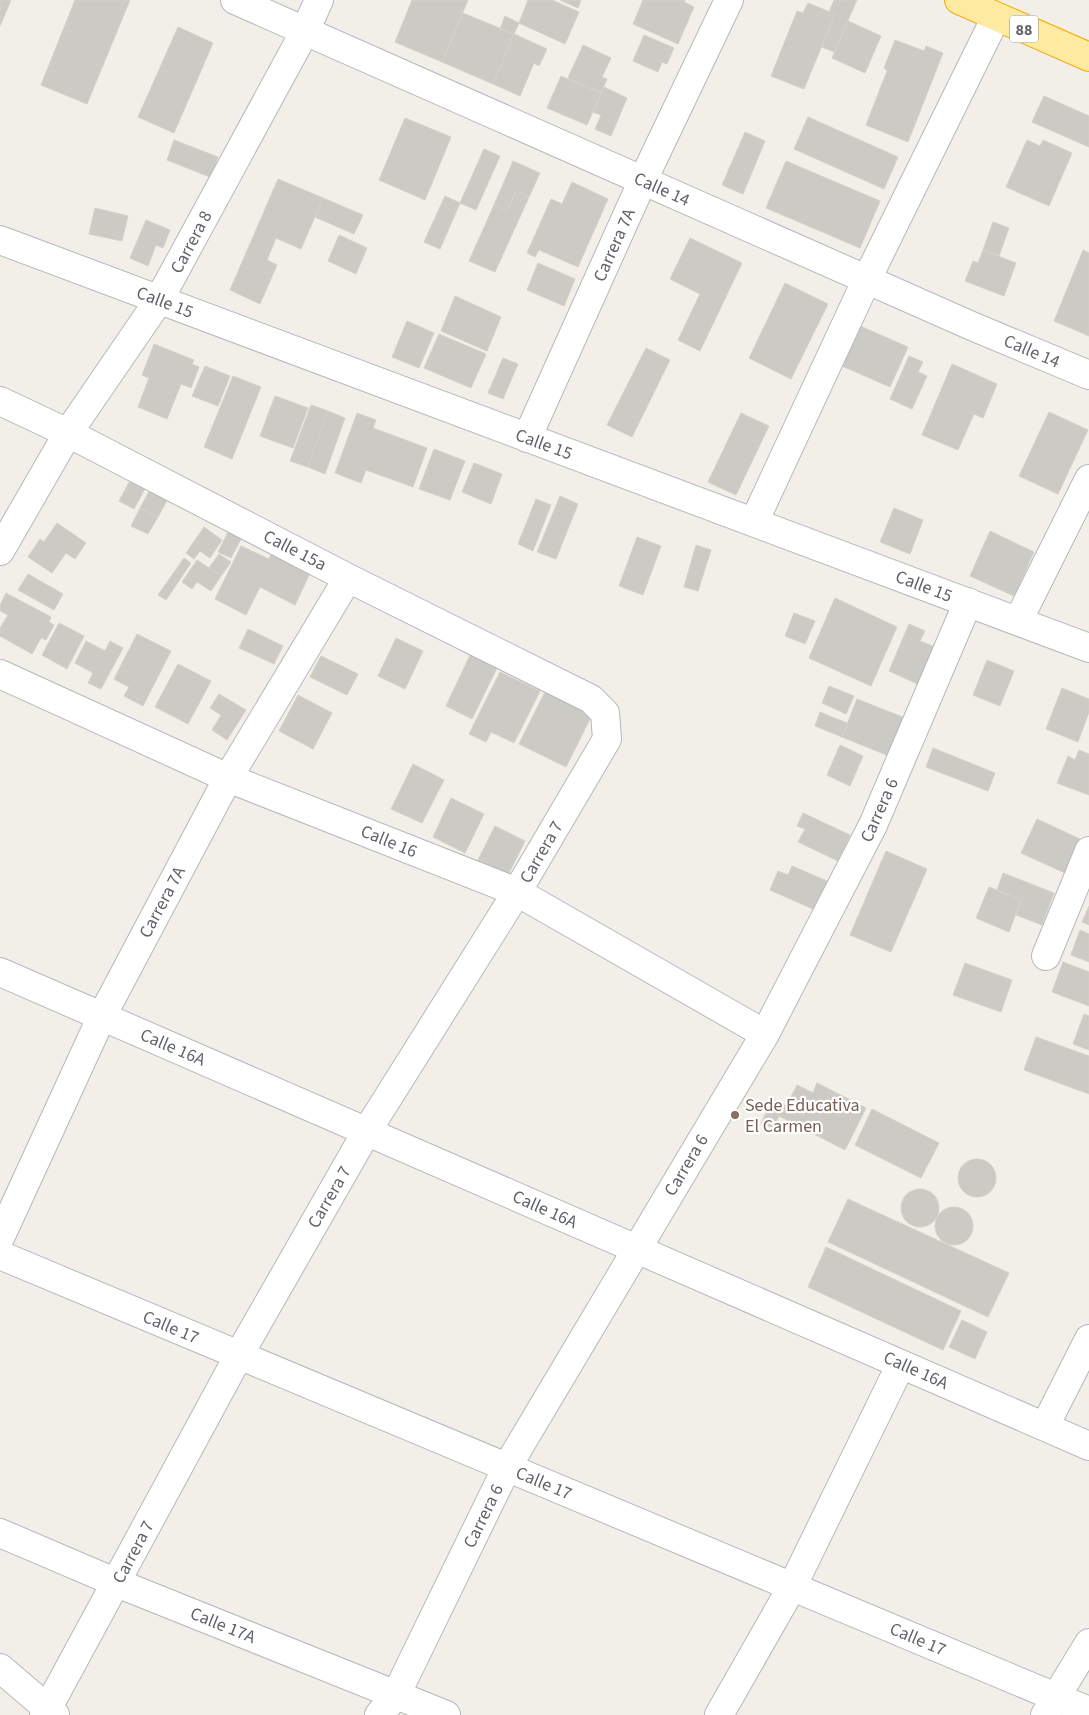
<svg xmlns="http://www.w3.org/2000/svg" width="1089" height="1715" font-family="'Source Sans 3',sans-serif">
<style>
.building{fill:#cccac5;stroke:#d6d1c6}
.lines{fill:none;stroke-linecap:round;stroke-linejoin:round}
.minor-casing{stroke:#b5b8bc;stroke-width:30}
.trunk-casing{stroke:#f9ab00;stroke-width:30}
.minor{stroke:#fff;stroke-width:28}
.trunk{stroke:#feeaa1;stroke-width:28}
.education-dot{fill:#8d6e63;stroke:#fff;stroke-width:2}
.labels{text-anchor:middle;stroke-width:4.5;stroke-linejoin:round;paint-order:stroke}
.shield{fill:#fff;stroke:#8f9295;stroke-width:1}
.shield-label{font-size:16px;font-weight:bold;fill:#5f6368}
.street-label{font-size:18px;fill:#5f6368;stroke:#fff}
.education-label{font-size:18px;fill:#785e54;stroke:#fff;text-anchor:start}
</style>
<rect width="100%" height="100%" fill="#f1efe8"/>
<path class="building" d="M0 0H11L0 26Z
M75 0H130L87 104 41 85Z
M412 0H468L442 62 395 42Z
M528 0H552L579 12 565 44 519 23Z
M560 0H581L578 8Z
M643 0H685L684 2 694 7 678 44 633 24Z
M834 0H857L834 52 822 47 835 14 829 12Z
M808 3 835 14 804 89 771 76 797 11 803 13Z
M463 13 514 34 493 84 442 62Z
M505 16 519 23 514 34 500 29Z
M848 21 881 36 865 73 832 58Z
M178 27 213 43 174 133 138 117Z
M514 34 547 49 539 66 534 63 520 96 493 84Z
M644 35 674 48 667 64 662 62 658 72 633 61Z
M895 40 924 51 926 46 943 53 908 142 866 125 887 71 884 68Z
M583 45 611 58 602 77 607 79 601 93 568 78Z
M561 76 601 93 587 125 547 108Z
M604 87 627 98 611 136 595 129 601 115 593 112Z
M1044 96 1089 116V147L1032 122Z
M808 117 898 157 884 189 794 149Z
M405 118 451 137 425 200 379 180Z
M745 132 765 141 743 194 722 185Z
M174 140 218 157 210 177 167 160Z
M1027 140 1040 146 1043 140 1072 153 1049 206 1006 187Z
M484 149 500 156 476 210 460 203Z
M513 161 540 173 529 197 516 191 507 211 494 205Z
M786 161 880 201 860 248 766 208Z
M278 179 323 198 301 249 276 238 267 260 277 265 260 304 230 290Z
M572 182 608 199 578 267 539 250 535 257 527 253 551 199 562 204Z
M516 191 529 197 495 272 469 261 494 205 507 211Z
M445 196 460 203 440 249 424 242Z
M323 198 363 215 354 234 315 217Z
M95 208 128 216 122 241 89 234Z
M146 220 170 230 163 248 156 245 148 266 130 258Z
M993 222 1009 228 999 256 983 250Z
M339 235 367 248 356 274 328 261Z
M690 238 742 263 700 351 678 340 700 294 670 279Z
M983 250 1016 263 1004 296 965 281 973 261 978 263Z
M1083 250 1089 253V336L1054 321Z
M538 263 575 279 564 306 527 290Z
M785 283 828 304 791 379 749 358Z
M455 296 501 317 487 351 441 331Z
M407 321 434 333 419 368 392 357Z
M860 326 908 347 890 387 842 366Z
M439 334 486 354 471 388 424 368Z
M154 344 194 360 192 364 199 367 191 388 181 384 167 419 138 407 149 378 142 375Z
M646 348 670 360 632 437 607 425Z
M909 356 923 362 918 372 927 376 912 409 890 399Z
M503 358 518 364 503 399 488 393Z
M952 364 997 384 983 418 974 414 958 450 922 435Z
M205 366 230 376 218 406 192 396Z
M233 376 261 387 232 459 204 447Z
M275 396 308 408 293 448 260 436Z
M311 405 328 411 308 467 290 461Z
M328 411 345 418 325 474 308 467Z
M1049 412 1088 430 1058 494 1019 476Z
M357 413 376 420 373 428 427 448 413 487 366 470 361 483 335 473Z
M741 413 769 426 736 495 708 482Z
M434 449 465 461 450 500 419 489Z
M474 463 502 474 491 504 462 492Z
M133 475 148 483 134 509 119 501Z
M152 486 170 495 158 517 140 508Z
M560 496 578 504 556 559 537 552Z
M536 499 551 505 533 551 518 544Z
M140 508 158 517 148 534 131 526Z
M894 508 923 520 910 554 880 542Z
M57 523 86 543 75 559 66 553 52 573 28 557 40 539 44 542Z
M204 527 222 540 210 558 200 551 194 559 186 553Z
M990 531 1034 552 1014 596 970 576Z
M228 532 241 539 231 558 218 552Z
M637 537 661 546 643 595 619 586Z
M696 545 711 550 698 591 684 587Z
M241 546 269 559 273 550 312 569 295 605 260 587 246 615 215 599Z
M219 554 231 562 221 576 209 568Z
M184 558 191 563 166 600 158 595Z
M197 560 221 576 211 591 197 582 192 589 182 582Z
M28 574 63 594 54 610 18 590Z
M6 593 51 617 49 622 54 625 46 640 41 638 32 654 0 636V628L8 615 0 611V605Z
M835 598 897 627 871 686 809 658Z
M794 613 815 621 805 644 785 636Z
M59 623 84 636 67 669 42 655Z
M909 624 925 631 920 641 937 648 922 686 889 671Z
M248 629 283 646 274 664 239 648Z
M137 634 171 651 143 706 124 696 129 687 114 679Z
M396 638 423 651 405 689 378 676Z
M86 641 105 651 110 641 123 648 101 689 88 683 93 673 75 663Z
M471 653 498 666 472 719 446 706Z
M321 656 358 674 347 695 310 677Z
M987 660 1014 671 1000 706 973 695Z
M178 664 211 681 188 724 155 707Z
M500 672 540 691 514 743 491 732 486 742 469 734Z
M829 686 854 696 846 714 822 703Z
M547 688 594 711 566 767 519 744Z
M1062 688 1089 699V712L1078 742 1046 729Z
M219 694 246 710 227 740 212 730 221 715 210 708Z
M298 695 332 713 313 749 279 731Z
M857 699 905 718 889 756 842 737Z
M820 712 847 723 842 737 815 726Z
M840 745 863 756 850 786 827 775Z
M933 748 995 773 988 791 926 767Z
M1079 750 1089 754V795L1057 783 1068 756 1075 760Z
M413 764 444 780 422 823 391 809Z
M451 798 484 814 465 853 433 837Z
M803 813 850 835 838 861 798 842 805 829 797 826Z
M1037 819 1080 839 1065 873 1021 853Z
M495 826 525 841 508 875 478 860Z
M886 851 927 869 891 952 850 935Z
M792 866 827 881 815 910 770 890 778 871 788 875Z
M1003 873 1054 893 1042 925 1016 915 1021 900 997 890Z
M989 887 1021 900 1009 932 976 918Z
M1089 906V925L1082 922Z
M1080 930 1089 934V962L1071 955Z
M1063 962 1089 972V1006L1052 992Z
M965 963 1012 980 1001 1012 953 995Z
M1084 1014 1089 1016V1050L1073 1044Z
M1036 1037 1089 1056V1094L1024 1070Z
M817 1083 866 1108 845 1150 779 1116 773 1128 761 1123 773 1099 786 1106 797 1085 813 1093Z
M872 1109 939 1143 921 1178 855 1145Z
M958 1178a19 19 0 1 1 38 0a19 19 0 1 1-38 0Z
M901 1208a19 19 0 1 1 38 0a19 19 0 1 1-38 0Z
M848 1199 1009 1273 988 1317 828 1242Z
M935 1226a19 19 0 1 1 38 0a19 19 0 1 1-38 0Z
M826 1247 961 1311 943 1350 808 1287Z
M962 1320 987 1332 975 1359 949 1347Z"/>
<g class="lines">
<defs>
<path id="minor" d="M235 0 974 327 1089 375
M0 240 1089 648
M0 401 68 433 348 578 591 699 605 713 607 739 517 892 367 1131 239 1355 44 1715
M527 438 643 180 729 0
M754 522 867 279 996 17
M0 551 68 433 159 300 305 31 319 0
M1018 621 1089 479
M0 674 228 778 517 892 765 1034
M1046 956 1089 851
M0 972 1089 1446
M0 1238 102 1016 228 778 348 578
M0 1255 1089 1711
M1045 1426 1089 1339
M0 1533 117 1583 446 1715
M0 1668 55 1715
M379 1715 396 1695 507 1467 765 1034 873 825 968 602
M719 1715 792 1587 901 1364
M1045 1715 1089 1643"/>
<path id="trunk" d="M959 0 1089 57"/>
</defs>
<use href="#minor" class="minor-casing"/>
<use href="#trunk" class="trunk-casing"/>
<use href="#minor" class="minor"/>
<use href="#trunk" class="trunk"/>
</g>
<circle class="education-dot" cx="735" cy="1115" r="5"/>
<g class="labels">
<rect class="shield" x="1010" y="15.5" width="28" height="27" rx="4"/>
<g class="shield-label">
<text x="1024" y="35">88</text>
</g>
<g class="street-label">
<text transform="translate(662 189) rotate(24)" y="6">Calle 14</text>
<text transform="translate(191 242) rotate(-62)" y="6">Carrera 8</text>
<text transform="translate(614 245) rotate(-66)" y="6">Carrera 7A</text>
<text transform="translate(165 302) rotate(21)" y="6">Calle 15</text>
<text transform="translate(1032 351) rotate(23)" y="6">Calle 14</text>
<text transform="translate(544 444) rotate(20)" y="6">Calle 15</text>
<text transform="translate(295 550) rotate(27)" y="6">Calle 15a</text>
<text transform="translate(924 586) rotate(21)" y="6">Calle 15</text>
<text transform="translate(879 810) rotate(-66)" y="6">Carrera 6</text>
<text transform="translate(389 841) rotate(22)" y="6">Calle 16</text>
<text transform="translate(541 852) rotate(-60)" y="6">Carrera 7</text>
<text transform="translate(162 902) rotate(-62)" y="6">Carrera 7A</text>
<text transform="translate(173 1047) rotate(23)" y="6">Calle 16A</text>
<text transform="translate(686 1165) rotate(-59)" y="6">Carrera 6</text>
<text transform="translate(329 1197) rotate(-60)" y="6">Carrera 7</text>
<text transform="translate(545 1209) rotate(24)" y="6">Calle 16A</text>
<text transform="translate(171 1327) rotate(23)" y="6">Calle 17</text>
<text transform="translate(916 1370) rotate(24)" y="6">Calle 16A</text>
<text transform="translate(544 1483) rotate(23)" y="6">Calle 17</text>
<text transform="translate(483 1516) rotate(-64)" y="6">Carrera 6</text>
<text transform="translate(133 1552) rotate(-62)" y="6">Carrera 7</text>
<text transform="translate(223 1625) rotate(22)" y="6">Calle 17A</text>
<text transform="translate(918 1639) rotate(23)" y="6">Calle 17</text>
</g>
<g class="education-label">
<text x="745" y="1111">Sede Educativa<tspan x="745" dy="21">El Carmen</tspan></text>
</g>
</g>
</svg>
